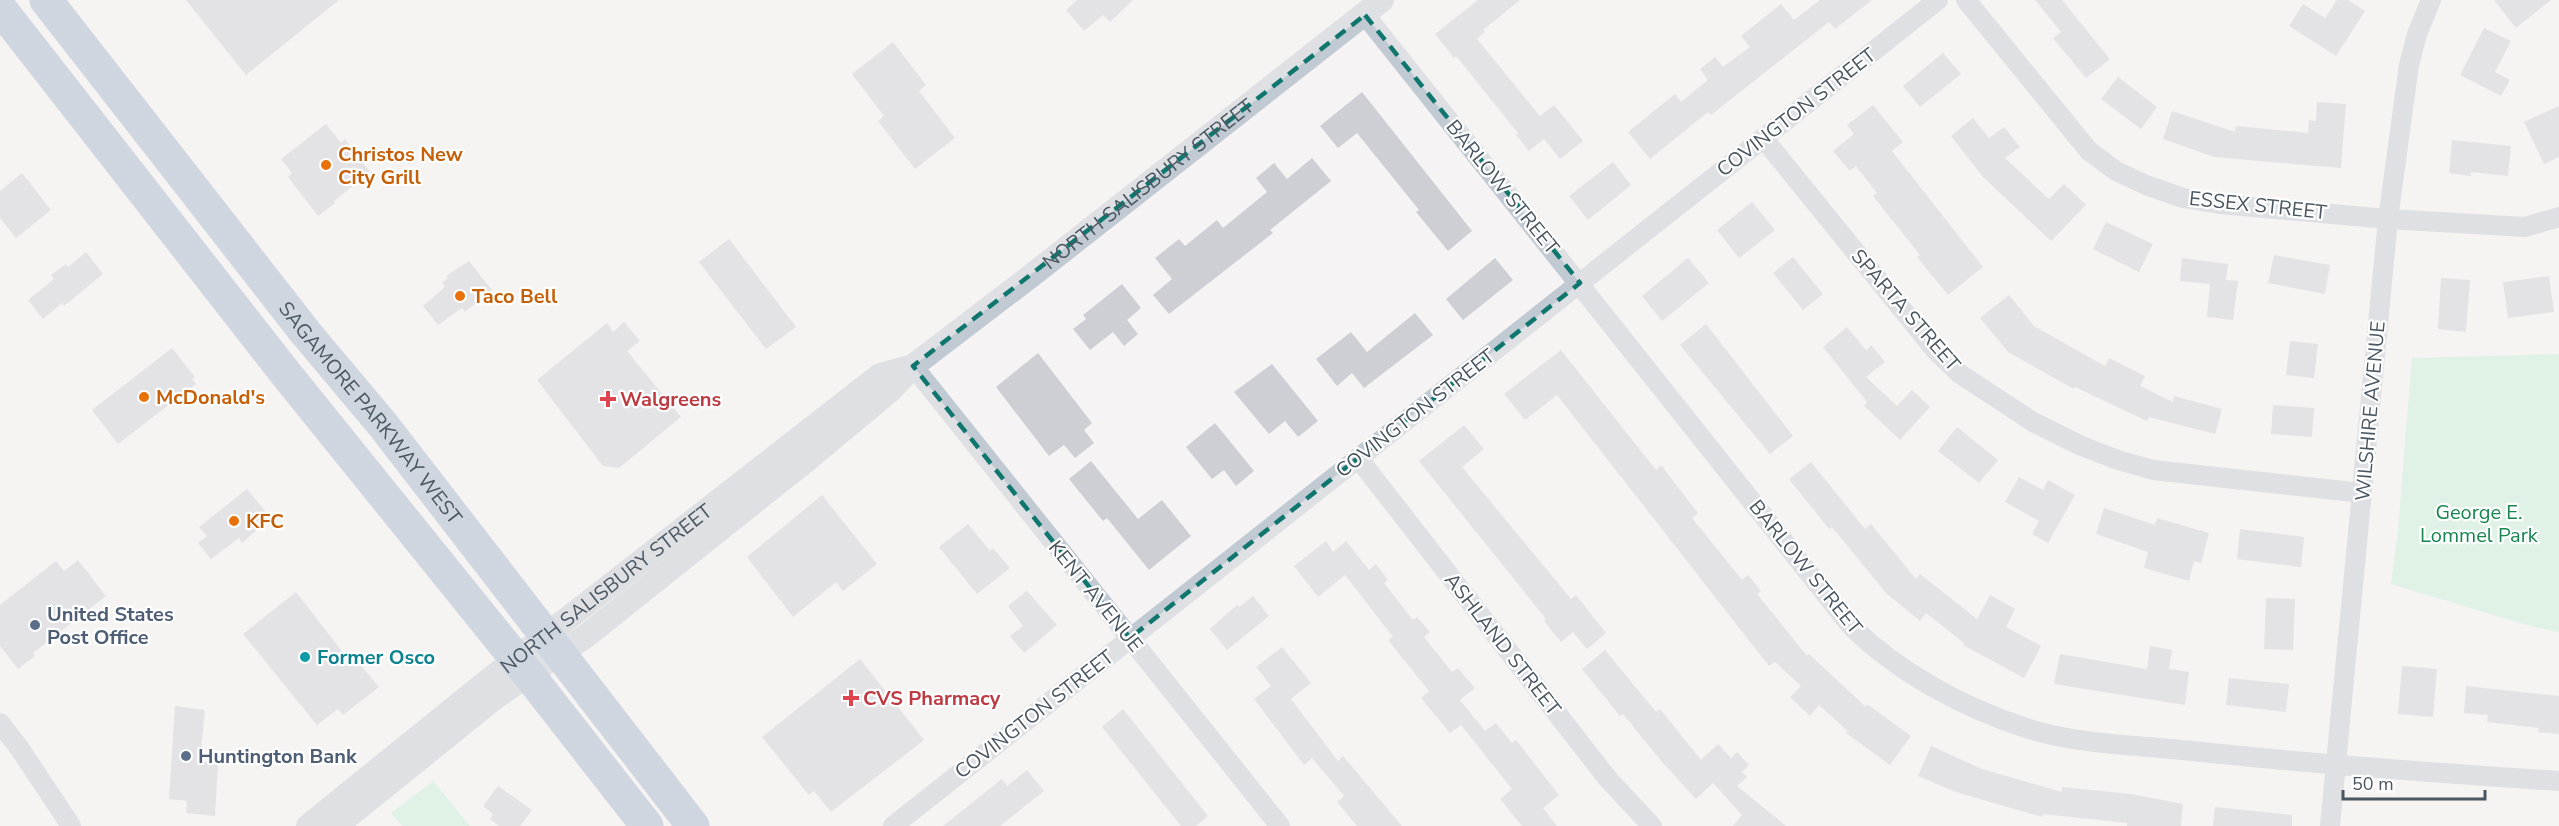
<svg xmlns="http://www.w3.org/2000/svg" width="2559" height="826" font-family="'Nunito Sans',sans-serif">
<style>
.green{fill:#c3f1d5}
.building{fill:#cdcfd5}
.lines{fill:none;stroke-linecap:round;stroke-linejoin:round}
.minor{stroke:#c1cad2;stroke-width:20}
.tertiary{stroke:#c1cad2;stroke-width:24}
.trunk{stroke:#9fb4c9;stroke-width:33}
.marked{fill:none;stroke:#0f766e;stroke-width:4.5;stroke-dasharray:12 8;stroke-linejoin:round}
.food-dot{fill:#e8710a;stroke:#fff;stroke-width:2}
.health-dot{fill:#e0444e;stroke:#fff;stroke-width:2}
.service-dot{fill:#5c6f8a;stroke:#fff;stroke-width:2}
.culture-dot{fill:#0f9aa8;stroke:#fff;stroke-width:2}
.labels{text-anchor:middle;stroke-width:4.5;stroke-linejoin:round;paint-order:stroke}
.street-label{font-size:20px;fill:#4a5661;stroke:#fff}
.food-label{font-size:20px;font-weight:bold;fill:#c56008;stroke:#fff;text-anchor:start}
.health-label{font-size:20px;font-weight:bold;fill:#be3a42;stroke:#fff;text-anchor:start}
.park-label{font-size:20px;fill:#17864f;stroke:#fff}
.service-label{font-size:20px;font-weight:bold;fill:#4e5e75;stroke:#fff;text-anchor:start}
.culture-label{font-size:20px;font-weight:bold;fill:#0d838f;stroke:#fff;text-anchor:start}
</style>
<rect width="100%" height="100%" fill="#f5f3f3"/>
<path class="green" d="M2559 354V632L2530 626 2391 584 2398 530 2412 358Z
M433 781 470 826H402L391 813Z"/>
<path class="building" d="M186 0H339L246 75Z
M1077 0H1133L1110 22 1103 15 1084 31 1066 10Z
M1478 0H1520L1483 30 1485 32 1477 39 1540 116 1554 105 1583 141 1560 159 1544 139 1529 151 1516 135 1518 133 1456 56 1454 58 1435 34Z
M1820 0H1872L1835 29 1829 22 1711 115 1708 112 1650 159 1628 132 1675 94 1681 102 1708 80 1700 69 1715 57 1723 67 1750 47 1741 36 1781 4 1794 20Z
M2035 0H2062L2110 59 2086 78 2053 38 2061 32Z
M2337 0H2348L2365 11 2336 56 2289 26 2303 4 2325 18Z
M2494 0H2551L2516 28Z
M2484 28 2511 41 2495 72 2510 80 2501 96 2460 75Z
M893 42 926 85 919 91 955 138 915 169 878 121 884 116 852 74Z
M1943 53 1961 74 1920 107 1903 86Z
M2118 77 2157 107 2141 129 2101 99Z
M1362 92 1472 231 1448 251 1416 212 1419 210 1357 133 1338 148 1320 126Z
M2317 102 2346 104 2341 168 2214 157 2163 139 2172 111 2235 132 2236 126 2308 133 2309 120 2316 121Z
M1873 105 1903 142 1892 151 1983 267 1948 295 1917 257 1920 255 1873 196 1877 193 1856 166 1850 171 1833 151 1854 134 1847 125Z
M2559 106V157L2544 164 2524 122Z
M1973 118 1989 138 2004 127 2020 147 2005 158 2049 199 2064 184 2086 205 2051 241 1983 177 1951 136Z
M326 124 341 143 345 139 370 172 334 201 335 203 318 216 288 177 292 173 281 159Z
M2452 140 2511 146 2508 176 2471 172V176L2449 173Z
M1312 158 1331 181 1270 230 1273 233 1169 314 1153 295 1172 279 1155 258 1179 239 1185 246 1217 220 1223 228 1267 192 1256 178 1274 163 1287 179Z
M1613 162 1631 185 1588 220 1569 196Z
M22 173 51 210 16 238 0 218V191Z
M1752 202 1775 230 1739 258 1717 230Z
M2106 222 2153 244 2139 272 2093 249Z
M729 239 796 327 766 349 699 262Z
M86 252 103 274 64 306 62 303 43 319 28 300 54 279 51 275 66 264 68 267Z
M2274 255 2330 265 2325 294 2268 283Z
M1793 257 1823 294 1803 310 1773 273Z
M1495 258 1513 280 1463 320 1446 299Z
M1688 258 1709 283 1662 321 1642 296Z
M2182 258 2228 264 2226 280 2238 281 2233 320 2207 317 2210 284 2180 281Z
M469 261 492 290 465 312 462 308 438 325 423 306 445 287 442 283 448 278 446 276Z
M2549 276 2554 312 2508 318 2503 282Z
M2441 278 2470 280 2466 332 2438 329Z
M1122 284 1141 308 1127 320 1138 334 1124 346 1113 332 1090 350 1073 329 1086 319 1083 315Z
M2009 295 2034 326 2105 366 2109 358 2145 376 2140 386 2173 402 2174 396 2222 409 2215 434 2149 417 2147 421 2075 387 2074 389 2008 352 1980 318Z
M1415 313 1433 335 1364 388 1352 373 1337 386 1316 359 1351 332 1367 352Z
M624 322 640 341 627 351 681 417 619 468 603 466 537 380 607 323 613 332Z
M1706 324 1793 436 1770 454 1680 345Z
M1847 327 1866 350 1871 345 1885 362 1866 377 1897 406 1912 390 1930 407 1900 440 1864 406 1867 402 1823 347Z
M2290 341 2318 344 2314 378 2286 375Z
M172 348 195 377 192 379 196 384 118 444 92 410Z
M1561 350 1656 470 1661 465 1674 482 1698 513 1692 518 1742 580 1748 575 1761 591 1757 594 1807 656 1809 654 1866 707 1867 704 1911 736 1890 765 1846 733 1848 731 1819 705 1810 716 1790 697 1801 686 1775 662 1769 666 1557 395 1525 420 1504 394Z
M1038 353 1092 423 1084 430 1094 443 1075 458 1064 445 1049 456 996 387Z
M1272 364 1318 421 1298 437 1285 421 1269 434 1234 392Z
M2273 405 2314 408 2312 437 2271 434Z
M1215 423 1254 471 1236 486 1224 470 1212 479 1186 447Z
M1464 425 1484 449 1462 467 1571 599 1576 595 1606 633 1587 649 1573 632 1561 642 1544 621 1546 619 1419 461Z
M1957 427 1998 460 1979 483 1938 451Z
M1091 461 1138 519 1162 500 1191 536 1149 570 1107 518 1103 521 1069 479Z
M1811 462 1865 529 1871 524 1916 579 1920 574 1977 619 1990 595 2015 609 2006 627 2041 646 2024 678 1963 645 1964 643 1926 613 1920 621 1886 593 1832 527 1829 529 1789 479Z
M2019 477 2043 490 2048 480 2075 495 2048 543 2032 534 2039 521 2005 502Z
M247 489 269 516 256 527 258 529 242 543 239 538 211 559 198 543 207 536 199 527Z
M822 495 877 564 843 591 836 582 793 617 747 557Z
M2104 508 2155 525 2157 518 2209 533 2201 563 2194 561 2189 581 2144 568 2148 552 2096 534Z
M968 524 990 551 993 548 1010 568 977 594 939 547Z
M2240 529 2304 537 2301 567 2237 559Z
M1326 541 1333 552 1346 541 1369 570 1376 564 1388 580 1384 583 1413 620 1417 617 1430 632 1424 637 1452 672 1458 668 1475 688 1460 700 1485 731 1496 723 1512 743 1516 740 1559 795 1543 808 1557 826H1522L1500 799 1512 789 1461 725 1450 733 1421 698 1429 691 1388 640 1393 637 1345 575 1318 597 1294 566Z
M78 560 106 596 33 653 35 656 18 669 0 646V605L56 561 64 571Z
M1027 591 1057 625 1024 653 1010 636 1023 626 1008 606Z
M296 592 348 659 353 656 379 687 343 715 338 709 317 725 243 634Z
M1253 596 1269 616 1227 650 1210 629 1237 605 1239 607Z
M2266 598 2295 599 2293 650 2264 649Z
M2150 646 2172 650 2169 669 2189 672 2185 705 2054 684 2060 654 2147 669Z
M1282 647 1311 683 1291 699 1338 761 1343 756 1402 826H1357L1337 802 1344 796 1312 758 1304 765 1254 699 1271 686 1256 667Z
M1605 650 1656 712 1660 709 1701 760 1718 744 1731 758 1737 752 1749 765 1742 772 1747 777 1737 786 1786 826H1733L1742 815 1713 783 1696 799 1662 762 1623 714 1620 716 1582 669Z
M860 659 924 740 831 812 814 791 809 795 762 737Z
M2402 666 2437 669 2433 717 2398 714Z
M2229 678 2289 684 2286 712 2226 705Z
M2466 686 2559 696V734L2538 732 2539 728 2487 722 2488 715 2464 713Z
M175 706 205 710 200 761 218 763 215 816 186 813 187 801 169 799Z
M1123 709 1208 816 1196 826H1181L1102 727Z
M1931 746 1982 769 2062 792V787L2131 794 2183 804 2181 826H2127V823L2043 814 2042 817 1956 792 1918 776Z
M1027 770 1044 791 1000 826H943L1002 779 1007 786Z
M498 786 532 810 520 826H499L490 819 493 814 483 806Z
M2215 807 2292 815V826H2213Z"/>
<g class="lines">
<path class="minor" d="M1966 0 2089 151 2116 171 2146 185 2183 198 2219 204 2388 219 2525 227 2559 217
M1365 15 1851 626C1899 673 1962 707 2026 728 2078 745 2138 745 2192 751 2314 764 2436 773 2559 781
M1763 138 1936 351 1960 374 2033 422 2079 445 2118 460 2153 470 2362 493
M913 366 1280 826
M1358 458 1608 779 1652 826
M0 723 20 749 71 826
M893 826 1938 0
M2330 826 2388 219 2409 65 2417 34 2431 0"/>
<g class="tertiary">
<path id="s1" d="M308 826 485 683 880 375 913 366"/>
<path id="s2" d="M336 826 496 697 586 636 808 459 892 389 913 366 1036 272 1382 0"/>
</g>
<g class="trunk">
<path id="s3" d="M46 0 305 332 383 425 693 826"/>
<path d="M0 8 286 374 529 675 647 826"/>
</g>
</g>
<path d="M0 0H2559V826H0ZM1365 15 1580 283 1130 638 913 366Z" fill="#f5f3f3" fill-opacity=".55" fill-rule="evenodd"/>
<path class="marked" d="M1365 15 1580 283 1130 638 913 366Z"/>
<g class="food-dot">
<circle cx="326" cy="165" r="6"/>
<circle cx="460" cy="296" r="6"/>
<circle cx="144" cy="397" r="6"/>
<circle cx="234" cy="521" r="6"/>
</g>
<g class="health-dot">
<path d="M605 390h6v6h6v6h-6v6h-6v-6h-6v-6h6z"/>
<path d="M848 689h6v6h6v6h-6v6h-6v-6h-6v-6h6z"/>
</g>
<g class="service-dot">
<circle cx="35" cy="625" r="6"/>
<circle cx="186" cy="756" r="6"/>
</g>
<circle class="culture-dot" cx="305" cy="657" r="6"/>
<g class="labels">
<g class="street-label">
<text transform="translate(1796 112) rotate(-38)" y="7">COVINGTON STREET</text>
<text dy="7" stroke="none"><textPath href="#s2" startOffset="1036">NORTH SALISBURY STREET</textPath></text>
<text transform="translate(1503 187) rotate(51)" y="7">BARLOW STREET</text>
<text transform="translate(2258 205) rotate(6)" y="7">ESSEX STREET</text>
<text transform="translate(1906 310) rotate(49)" y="7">SPARTA STREET</text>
<text transform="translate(2370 411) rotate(-85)" y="7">WILSHIRE AVENUE</text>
<text dy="7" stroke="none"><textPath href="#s3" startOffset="525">SAGAMORE PARKWAY WEST</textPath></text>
<text transform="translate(1415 413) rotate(-38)" y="7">COVINGTON STREET</text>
<text transform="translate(1806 567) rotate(51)" y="7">BARLOW STREET</text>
<text dy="7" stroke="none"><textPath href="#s1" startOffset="381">NORTH SALISBURY STREET</textPath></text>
<text transform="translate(1096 596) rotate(51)" y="7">KENT AVENUE</text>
<text transform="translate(1503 644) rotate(52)" y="7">ASHLAND STREET</text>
<text transform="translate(1034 714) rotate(-38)" y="7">COVINGTON STREET</text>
</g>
<g class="food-label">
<text x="338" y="161">Christos New<tspan x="338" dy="23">City Grill</tspan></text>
<text x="472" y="303">Taco Bell</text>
<text x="156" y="404">McDonald's</text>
<text x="246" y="528">KFC</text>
</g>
<g class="health-label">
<text x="620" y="406">Walgreens</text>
<text x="863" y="705">CVS Pharmacy</text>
</g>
<g class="park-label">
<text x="2479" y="519">George E.<tspan x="2479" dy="23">Lommel Park</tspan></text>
</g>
<g class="service-label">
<text x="47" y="621">United States<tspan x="47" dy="23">Post Office</tspan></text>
<text x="198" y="763">Huntington Bank</text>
</g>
<g class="culture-label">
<text x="317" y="664">Former Osco</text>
</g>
</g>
<path d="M2343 790v9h142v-9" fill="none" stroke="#4a5661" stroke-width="3"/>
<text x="2352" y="790" font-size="18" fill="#4a5661" stroke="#ffffff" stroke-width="4.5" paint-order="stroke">50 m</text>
</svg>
